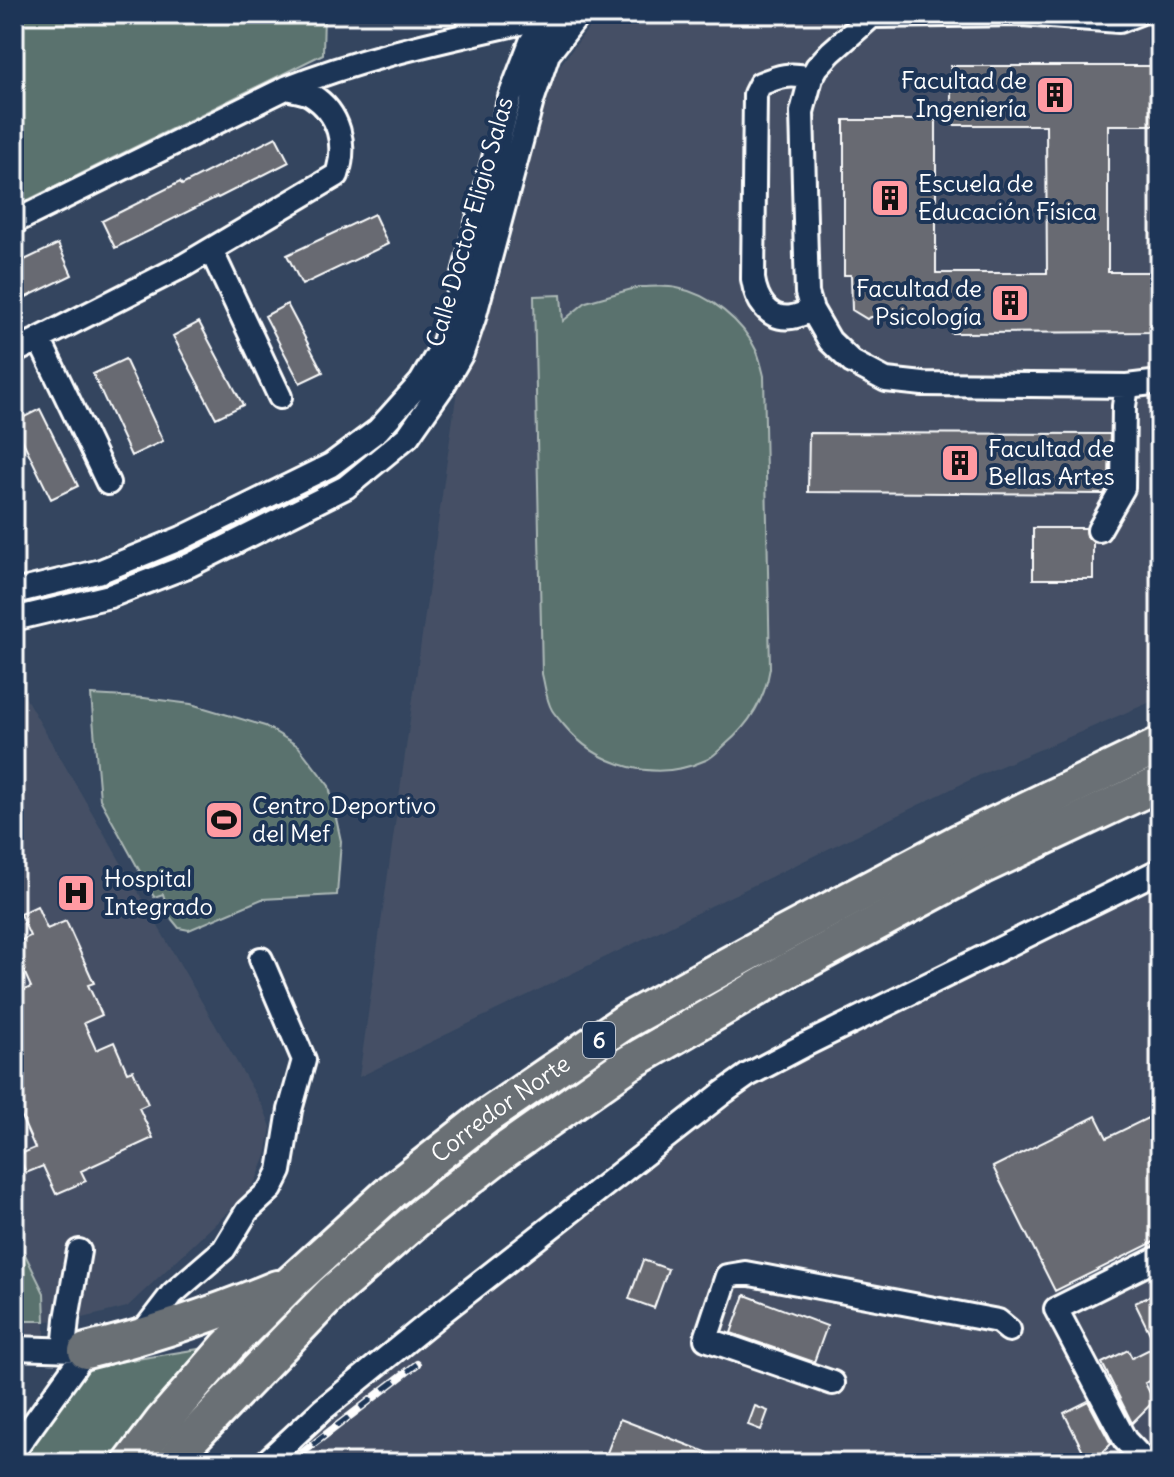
<svg xmlns="http://www.w3.org/2000/svg" width="1174" height="1477" font-family="Delius,sans-serif">
<style>
.built{fill:#445065}
.green{fill:#5a726e;stroke:#acb8b6;stroke-width:2}
.building{fill:#686b72;stroke:#fff;stroke-width:2}
.lines{fill:none;stroke-linecap:round;stroke-linejoin:round}
.minor-casing{stroke:#fff;stroke-width:28}
.highway-casing{stroke:#fff;stroke-width:40}
.minor{stroke:#1d3557;stroke-width:22}
.highway{stroke:#6a7074;stroke-width:34}
.rail-casing{stroke:#fff;stroke-width:8}
.rail{stroke:#1d3557;stroke-width:5;stroke-dasharray:15;stroke-linecap:butt}
.labels{text-anchor:middle;stroke-width:8;stroke-linejoin:round;paint-order:stroke}
.shield{fill:#1d3557;stroke:#bbc2cd;stroke-width:2}
.shield-label{font-size:22px;font-weight:bold;fill:#fff}
.poi-label{font-size:24px;fill:#fff;stroke:#1d3557;text-anchor:start}
.street-label{font-size:24px;fill:#fff;stroke:#1d3557}
</style>
<rect width="100%" height="100%" fill="#34455f"/>
<filter id="ink" filterUnits="userSpaceOnUse"><feTurbulence type="fractalNoise" baseFrequency=".0125" numOctaves="2"/><feDisplacementMap in="SourceGraphic" scale="16" xChannelSelector="R" yChannelSelector="G"/><feConvolveMatrix kernelMatrix="1 2 1 2 8 2 1 2 1" color-interpolation-filters="sRGB"/></filter>
<g filter="url(#ink)">
<path class="built" d="M604 14 1160 15V698L980 775 359 1077 457 390 503 269 542 108 561 64 591 25Z
M14 678 264 1109 271 1127 266 1156 257 1178 247 1194 127 1307 79 1319 45 1321V1349L14 1348Z
M1160 862V1463H240L676 1116Z"/>
<path class="green" d="M14 14H324L323 54 14 207Z
M639 287C651 287 665 285 677 288 709 294 743 321 757 352 760 359 762 368 764 376L770 668C765 700 750 724 725 745 719 750 713 757 706 760 655 783 598 767 563 724 560 720 555 715 552 710 546 700 545 685 542 674L534 296 561 295 563 321 586 302Z
M91 695 144 698 191 704 265 726 298 746 329 786 341 841 337 895 262 899 189 930 179 928 170 917 163 894 154 897 100 799Z
M14 1232 44 1293 45 1321H14Z
M205 1348 108 1463H17L88 1367Z"/>
<path class="building" d="M951 66H1160V125H1108V272H1160V332L951 333V316L871 317 867 319 852 310 851 275H844V120H936V273H1047L1046 125H951Z
M276 137 289 162 218 198 217 197 115 248 102 221 180 182 182 185Z
M374 214 388 244 302 285 287 255Z
M58 244 72 275 14 303V265Z
M287 304 323 372 300 383 265 316Z
M199 322 243 405 216 418 173 336Z
M125 359 163 441 131 456 93 374Z
M40 409 78 486 51 499 14 423V422Z
M809 433 1110 434 1109 484 1104 494 808 492Z
M1033 528H1086L1087 536 1093 542V579H1033Z
M37 906 47 929 66 921 94 983 88 985 102 1015 84 1023 96 1050 114 1042 127 1072 133 1070 148 1104 139 1108 153 1138 81 1171 86 1181 56 1194 43 1166 26 1173 18 1155 35 1148 14 1101V995L31 987 14 949V944L30 936 20 914Z
M1160 1112V1239L1055 1291 993 1167 1096 1116 1107 1138Z
M643 1260 668 1269 654 1308 629 1299Z
M1160 1291V1377L1145 1383 1154 1401 1132 1423 1102 1363 1128 1350 1132 1358 1156 1346 1135 1303Z
M745 1295 827 1326 814 1362 731 1333Z
M1088 1401 1111 1444 1092 1463H1089L1064 1413Z
M755 1406 768 1411 761 1430 748 1425Z
M620 1419 732 1462V1463H603Z"/>
<g class="lines">
<defs>
<path id="minor" d="M467 14 472 34
M860 14 872 16 1022 14 1119 21 1137 14
M872 16 831 52 817 67 811 78 802 112 807 293 812 310 830 341 852 362 886 380 923 384 1127 386 1160 382
M811 78C789 73 780 76 760 84L755 94 753 279C756 299 768 321 792 317 799 316 806 312 812 310
M14 222 286 88C371 54 461 37 550 16
M211 250 280 397
M39 339 108 483
M14 352 185 265 337 175C347 145 340 113 311 95 304 91 293 90 286 88
M1099 530 1123 488 1124 406 1127 386
M14 592 101 571 182 538 331 465 378 430 421 382 443 345 454 312 510 97 531 42 552 14
M14 619 110 596 190 565 346 487 408 436 443 386 462 353 474 318 532 101 548 54 579 14
M139 1337 172 1294 224 1249 247 1211 271 1189 280 1171 290 1110 304 1060 261 959
M14 1348 76 1350
M64 1350 67 1319 79 1251
M833 1383 706 1339 727 1276 745 1273 998 1321 1009 1330
M14 1451 86 1351
M265 1463 322 1410 445 1310 724 1092 748 1075 803 1046 1160 870
M1147 1463 1125 1440 1056 1309 1160 1257"/>
<g id="highway">
<path d="M86 1351C154 1335 212 1315 277 1288"/>
<path id="s1" d="M131 1463 162 1422 228 1346 292 1282 393 1190 487 1116 626 1021 782 935 960 841 1160 745"/>
<path d="M173 1463 190 1440 332 1293 423 1214 504 1151 629 1063 787 971 981 867 1160 783"/>
</g>
</defs>
<use href="#minor" class="minor-casing"/>
<use href="#highway" class="highway-casing"/>
<use href="#minor" class="minor"/>
<use href="#highway" class="highway"/>
<defs>
<path id="rail" d="M289 1463 417 1364"/>
</defs>
<use href="#rail" class="rail-casing"/>
<use href="#rail" class="rail"/>
</g>
</g>
<defs>
<symbol id="building-square" viewBox="-11 -11 22 22"><rect x="-9" y="-9" width="18" height="18" rx="4" fill="#ff9aa2" stroke="#1d3557"/><path d="M-4-6H4V6H1V3H-1V6H-4ZM-2.5-4.3h1.7v1.8h-1.7ZM.8-4.3h1.7v1.8H.8ZM-2.5-1h1.7V.8h-1.7ZM.8-1h1.7V.8H.8Z" fill="#111"/></symbol>
<symbol id="stadium-square" viewBox="-11 -11 22 22"><rect x="-9" y="-9" width="18" height="18" rx="4" fill="#ff9aa2" stroke="#1d3557"/><path d="M0-5a6.5 5 0 1 0 0 10a6.5 5 0 1 0 0-10ZM-3.5-1.8h7v3.6h-7Z" fill="#111"/></symbol>
<symbol id="hospital-square" viewBox="-11 -11 22 22"><rect x="-9" y="-9" width="18" height="18" rx="4" fill="#ff9aa2" stroke="#1d3557"/><path d="M-5-5h3v3.5h4V-5h3V5h-3V1.5h-4V5h-3Z" fill="#111"/></symbol>
</defs>
<g fill-rule="evenodd">
<use href="#building-square" x="1033" y="73" width="44" height="44"/>
<use href="#building-square" x="868" y="176" width="44" height="44"/>
<use href="#building-square" x="988" y="281" width="44" height="44"/>
<use href="#building-square" x="938" y="441" width="44" height="44"/>
<use href="#stadium-square" x="202" y="798" width="44" height="44"/>
<use href="#hospital-square" x="54" y="871" width="44" height="44"/>
</g>
<g class="labels">
<rect class="shield" x="583" y="1022" width="32" height="36" rx="6"/>
<g class="shield-label">
<text x="599" y="1048">6</text>
</g>
<g class="poi-label">
<text x="1027" y="89" text-anchor="end">Facultad de<tspan x="1027" dy="28">Ingeniería</tspan></text>
<text x="918" y="192">Escuela de<tspan x="918" dy="28">Educación Física</tspan></text>
<text x="982" y="297" text-anchor="end">Facultad de<tspan x="982" dy="28">Psicología</tspan></text>
<text x="988" y="457">Facultad de<tspan x="988" dy="28">Bellas Artes</tspan></text>
<text x="252" y="814">Centro Deportivo<tspan x="252" dy="28">del Mef</tspan></text>
<text x="104" y="887">Hospital<tspan x="104" dy="28">Integrado</tspan></text>
</g>
<g class="street-label">
<text transform="translate(470 222) rotate(-74)" y="8">Calle Doctor Eligio Salas</text>
<text dy="8" stroke="none"><textPath href="#s1" startOffset="514">Corredor Norte</textPath></text>
</g>
</g>
<rect width="1174" height="1477" fill="none" stroke="#1d3557" stroke-width="48"/>
<rect x="24" y="24" width="1126" height="1429" fill="none" stroke="#fff" stroke-width="3" filter="url(#ink)"/>
</svg>
